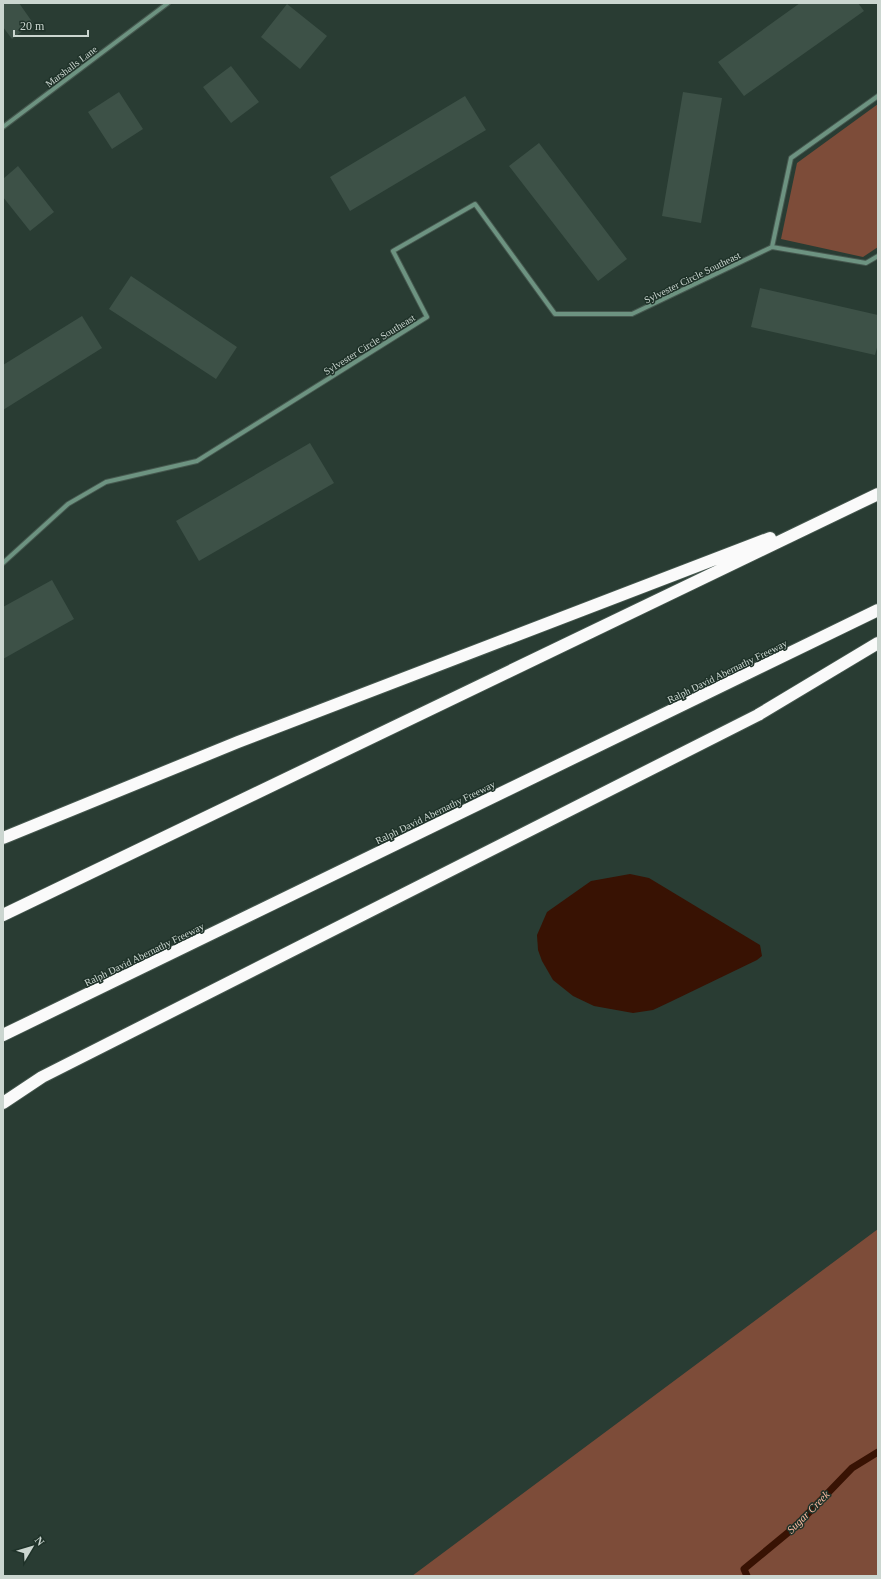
<svg xmlns="http://www.w3.org/2000/svg" width="881" height="1579" font-family="'Times New Roman',serif">
<style>
.green{fill:#7d4c39}
.water{fill:#381203}
.lines{fill:none;stroke-linecap:round;stroke-linejoin:round}
.stream{stroke:#381203;stroke-width:7}
.building{fill:#3d5147}
.minor-casing{stroke:#46584f;stroke-width:6}
.motorway-casing{stroke:#46584f;stroke-width:14}
.minor{stroke:#6d9381;stroke-width:4}
.motorway{stroke:#fafafa;stroke-width:12}
.labels{text-anchor:middle;stroke-width:3;stroke-linejoin:round;paint-order:stroke}
.street-label{font-size:10px;fill:#cbd6d0;stroke:#1f3229}
.water-label{font-size:11px;font-style:italic;fill:#fdbba2;stroke:#1f3229}
</style>
<rect width="100%" height="100%" fill="#293c33"/>
<path class="green" d="M878 104V247L863 257 781 239 797 163Z
M878 1229V1576H412Z"/>
<path class="water" d="M630 874 649 878 760 945 762 956 757 960 670 1002 653 1010 633 1013 594 1006 573 996 553 980 542 961 538 950 537 935 547 912 591 881Z"/>
<g class="lines">
<path class="stream" d="M747 1576 744 1569 796 1526 852 1468 878 1452"/>
</g>
<path class="building" d="M3 3H19L33 23 12 39 3 27Z
M800 3H858L864 11 744 96 718 62Z
M287 4 327 36 300 69 261 37Z
M231 66 259 102 231 123 203 87Z
M119 92 143 129 112 149 88 112Z
M683 92 722 98 701 223 662 216Z
M465 96 486 130 350 211 330 177Z
M539 143 627 259 598 281 509 166Z
M18 166 54 212 30 231 3 197V179Z
M131 276 237 347 216 379 109 309Z
M760 288 878 315V344L875 355 751 327Z
M82 316 102 348 3 410V365Z
M310 443 334 483 199 561 176 521Z
M52 580 74 619 3 659V607Z"/>
<g class="lines">
<defs>
<path id="minor" d="M3 127 168 3
M772 247 791 158 878 96
M3 563 68 504 106 482 197 461 427 317 393 251 475 204 555 314H632L772 247 866 263 878 256"/>
<path id="motorway" d="M3 838 238 742 770 538
M3 915 878 494
M3 1035 878 610
M3 1103 42 1077 758 715 878 643"/>
</defs>
<use href="#minor" class="minor-casing"/>
<use href="#motorway" class="motorway-casing"/>
<use href="#minor" class="minor"/>
<use href="#motorway" class="motorway"/>
</g>
<g class="labels">
<g class="street-label">
<text transform="translate(71 66) rotate(-37)" y="4">Marshalls Lane</text>
<text transform="translate(692 277) rotate(-26)" y="4">Sylvester Circle Southeast</text>
<text transform="translate(369 344) rotate(-32)" y="4">Sylvester Circle Southeast</text>
<text transform="translate(727 671) rotate(-26)" y="4">Ralph David Abernathy Freeway</text>
<text transform="translate(435 812) rotate(-26)" y="4">Ralph David Abernathy Freeway</text>
<text transform="translate(144 954) rotate(-26)" y="4">Ralph David Abernathy Freeway</text>
</g>
<g class="water-label">
<text transform="translate(808 1512) rotate(-45)" y="4">Sugar Creek</text>
</g>
</g>
<rect width="881" height="1579" fill="none" stroke="#cbd6d0" stroke-width="8"/>
<g transform="translate(32 1547) rotate(52)" stroke="#1f3229" stroke-width="3" paint-order="stroke">
<path d="M0-3L7 15L0 10L-7 15Z" fill="#cbd6d0"/>
<text y="-6" font-size="11" font-weight="bold" text-anchor="middle" fill="#cbd6d0">N</text>
</g>
<path d="M14 30v6h74v-6" fill="none" stroke="#cbd6d0" stroke-width="2"/>
<text x="20" y="30" font-size="12" fill="#cbd6d0" stroke="#1f3229" stroke-width="3" paint-order="stroke">20 m</text>
</svg>
